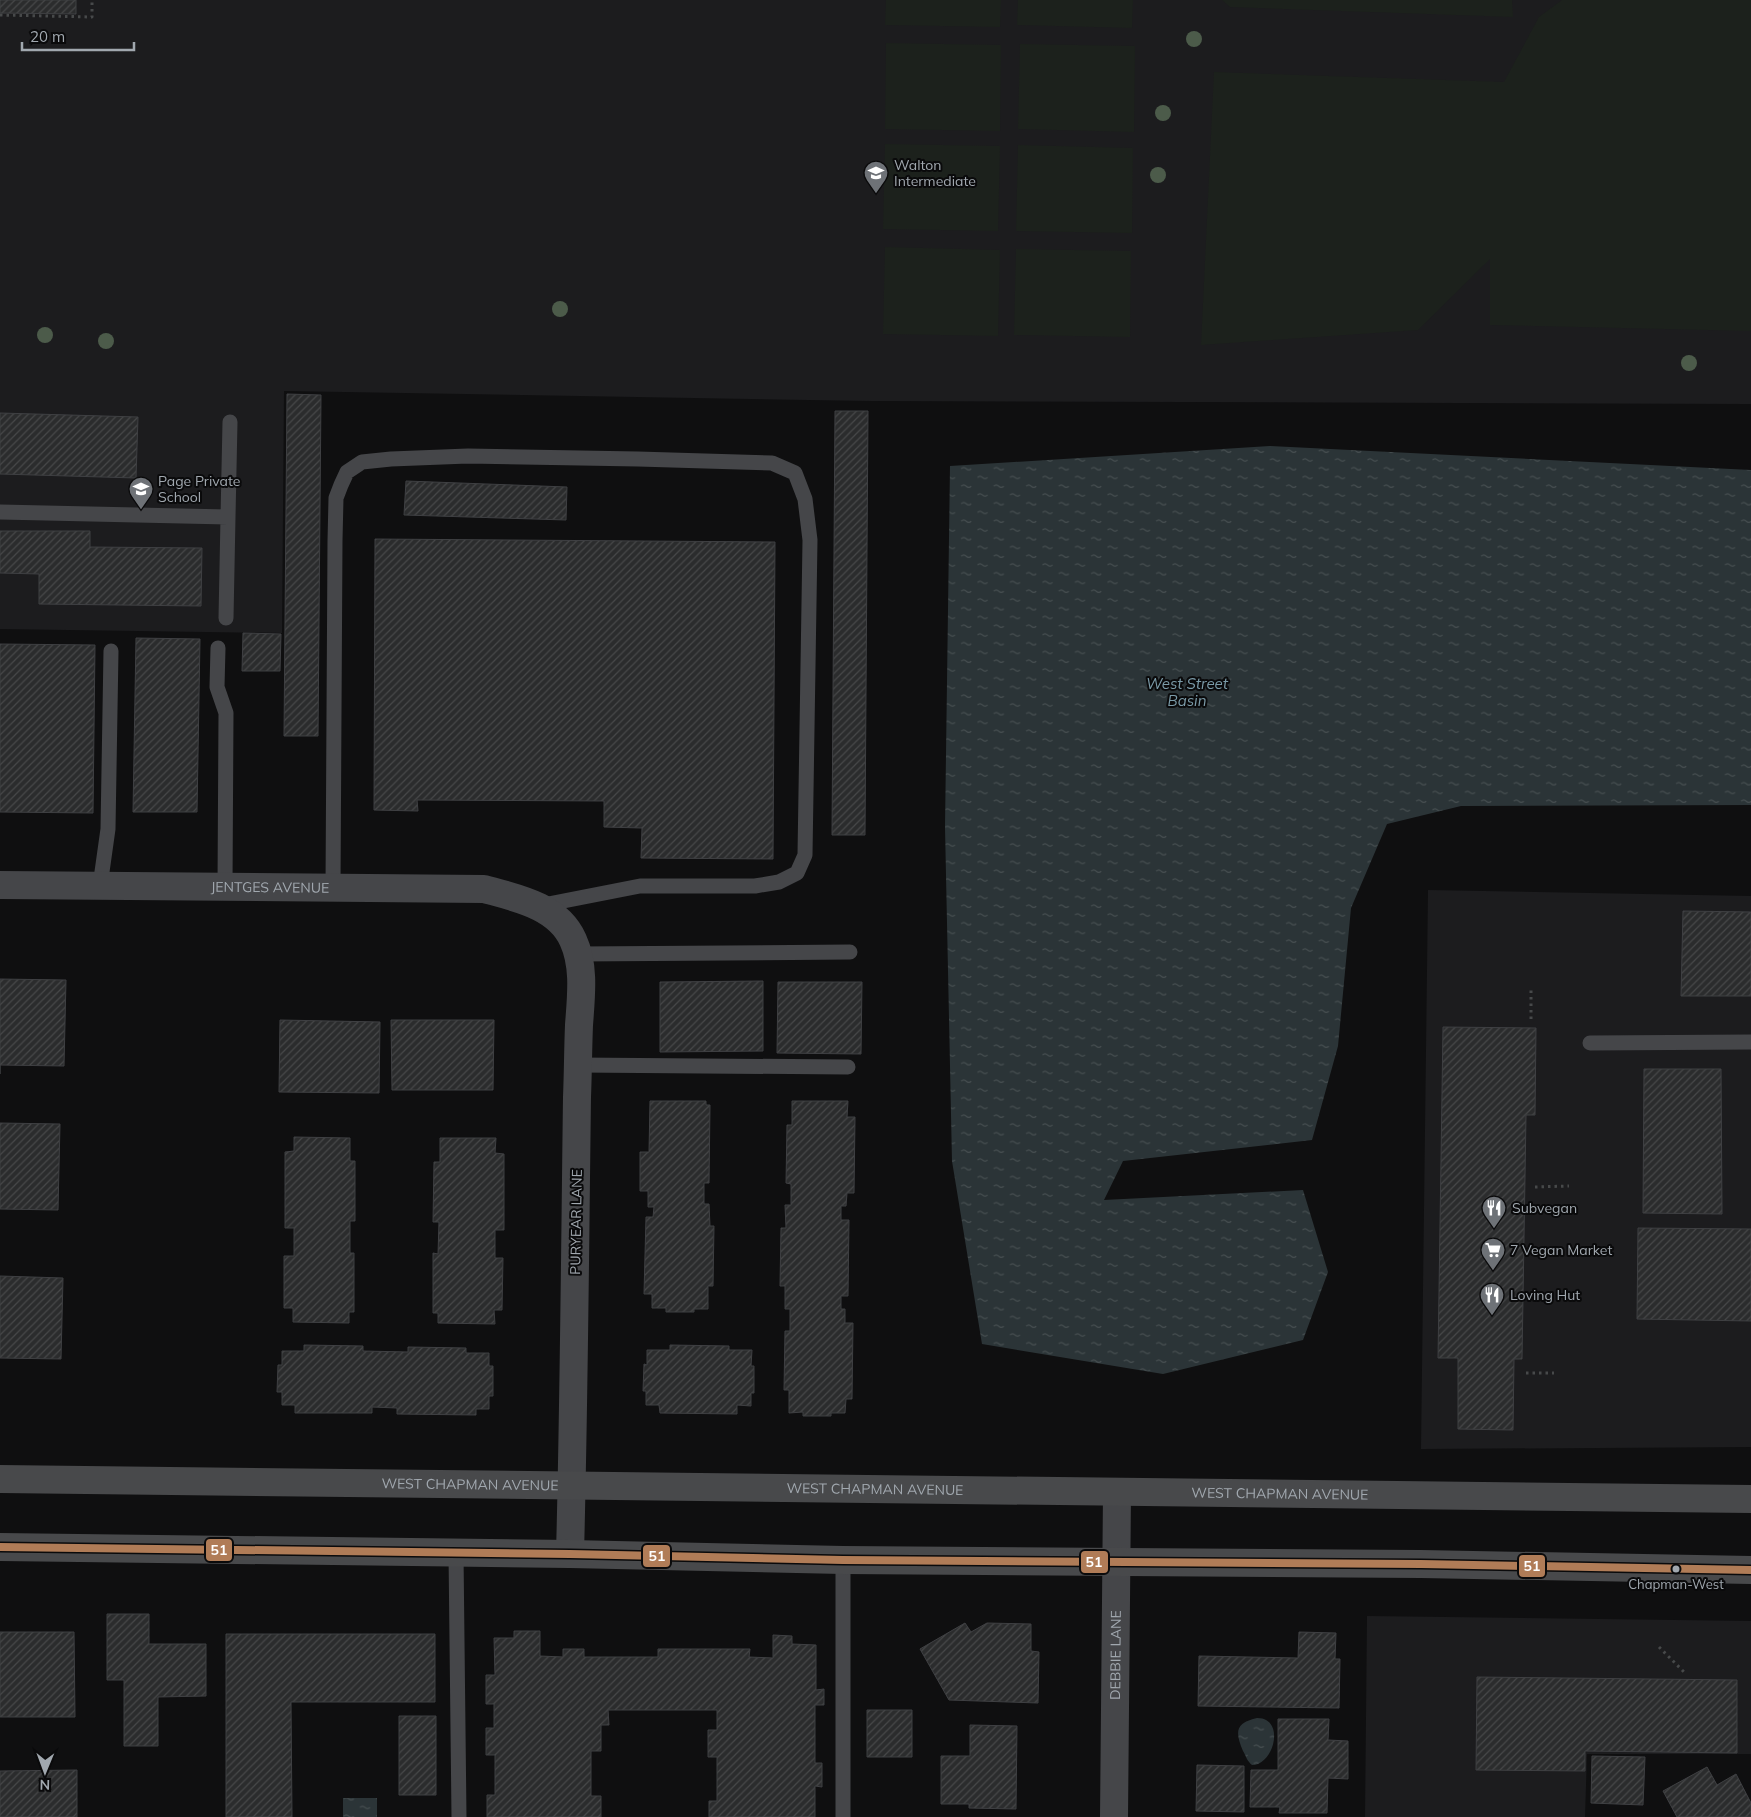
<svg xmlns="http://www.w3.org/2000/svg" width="1751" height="1817" font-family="Mulish,sans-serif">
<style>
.built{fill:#1c1c1e}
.garden{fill:#1c211c}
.water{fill:url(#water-ripples)}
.building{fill:url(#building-hatch);stroke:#3f4043}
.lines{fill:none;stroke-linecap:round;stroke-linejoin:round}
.path{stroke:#47494a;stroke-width:3;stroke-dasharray:2.5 4;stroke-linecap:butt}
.lane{stroke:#454649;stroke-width:15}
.street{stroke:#454649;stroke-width:28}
.primary{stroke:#48494b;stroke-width:28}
.bus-1-casing{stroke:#0a0a0b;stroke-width:11}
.bus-1{stroke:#b07c57;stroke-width:8}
.tree{fill:#4c5b4a}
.bus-dot{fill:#a1a8af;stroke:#0a0a0b;stroke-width:2}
.labels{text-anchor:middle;stroke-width:4;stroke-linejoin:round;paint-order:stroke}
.bus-label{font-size:13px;fill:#a1a8af;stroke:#0a0a0b}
.poi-label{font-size:14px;fill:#a1a8af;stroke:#0a0a0b;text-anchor:start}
.street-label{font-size:14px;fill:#a1a8af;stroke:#0a0a0b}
.water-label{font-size:15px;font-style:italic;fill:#7b9ba8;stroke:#0a0a0b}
.line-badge{stroke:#0a0a0b;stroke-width:2}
.badge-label{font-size:14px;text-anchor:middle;font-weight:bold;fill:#fff}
</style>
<defs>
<pattern id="water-ripples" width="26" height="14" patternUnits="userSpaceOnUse" patternTransform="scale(1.25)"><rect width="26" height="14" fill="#2b3437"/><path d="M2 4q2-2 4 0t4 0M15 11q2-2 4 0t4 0" fill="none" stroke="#474f51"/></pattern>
<pattern id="building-hatch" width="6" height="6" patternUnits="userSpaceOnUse" patternTransform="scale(1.25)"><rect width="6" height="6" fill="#2b2c2d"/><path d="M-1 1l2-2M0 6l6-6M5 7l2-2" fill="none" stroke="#474849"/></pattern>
</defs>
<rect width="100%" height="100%" fill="#0f0f10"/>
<path class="built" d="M0 0H1751V404L871 401 284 391 282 633 0 629Z
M1428 890 1751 896V1447L1421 1449Z
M1367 1616 1751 1621V1754H1587L1585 1817H1365Z"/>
<path class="garden" d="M886 0H1001L1000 27 885 25Z
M1018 0H1133L1132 28 1017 25Z
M1222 0H1512L1513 17 1230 7Z
M1562 0H1751V331L1490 325V259L1418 330 1201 345 1214 72 1504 82 1539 17Z
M886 43 1001 45 1000 131 885 129Z
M1020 44 1135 46 1134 132 1018 129Z
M885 144 1000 146 998 231 883 229Z
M1018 145 1133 148 1132 233 1016 231Z
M885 247 1000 250 998 336 883 334Z
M1016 249 1131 251 1130 337 1014 335Z"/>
<path class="water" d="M1270 446 1751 470V805L1461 806 1387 824 1351 908 1338 1046 1312 1140 1123 1161 1104 1200 1303 1190 1328 1272 1303 1340 1163 1374 982 1344 952 1161 945 827 950 466Z
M1257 1718C1286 1718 1274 1765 1252 1765 1247 1761 1246 1756 1243 1751 1235 1732 1235 1723 1257 1718Z
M343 1798H377V1817H343Z"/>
<path class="building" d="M0 0H76V14L0 13Z
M287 394 321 395 318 736H284Z
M835 411H868L865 835H832Z
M0 413 138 417 136 478 0 474Z
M406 481 567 487 566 520 404 515Z
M0 531H90V547L202 548 201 606 39 604V574L0 573Z
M375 539 775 542 773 859 641 858 642 828 604 827V801L417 800 418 811 374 810Z
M243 633 281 634 280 671H242Z
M136 638 200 639 197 812H133Z
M0 644 95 645 93 813 0 812Z
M1683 911 1751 912V996H1681Z
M0 979 66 980 64 1066 0 1065V1074Z
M763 981V1051L660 1052V982Z
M778 982H862L861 1054 777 1053Z
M280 1020 380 1022 379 1093 279 1092Z
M391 1020H494L493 1090H392Z
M1443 1027 1536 1028 1535 1115H1526L1522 1359H1514L1513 1430 1458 1429V1358H1438Z
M1644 1069H1721L1722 1214 1643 1213Z
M650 1101H706V1105H710L709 1183H704V1204H709L710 1226H714L713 1286H708V1309H694V1312H666V1308H652V1294H644L646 1217H653L654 1207H648V1191H640V1152H649Z
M792 1101H848L847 1117H855L854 1193H847L846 1206H841V1220H849L848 1296H841V1309H845V1323H853L852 1399H846L845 1413H831V1416H803V1412L789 1413V1390H784L785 1331H790V1309H785V1286H780L781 1228H786L785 1205H791V1184L786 1183 787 1125H792Z
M0 1123 60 1124 58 1210 0 1209Z
M294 1137 350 1138V1161H355V1221H350V1253H354V1312H349V1323L293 1322V1308H284V1256H294V1228H285V1152L294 1151Z
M440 1138H496L495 1153 504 1154V1230H495V1258H503L502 1310H494L495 1324 438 1323V1313H433V1253L438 1254 439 1222H433L434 1162H440Z
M1638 1228 1751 1229V1321L1637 1319Z
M0 1276 63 1278 61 1359 0 1358Z
M304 1345 363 1346V1351L408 1352V1347L466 1348V1353H489V1366H493V1396H489V1409H476V1415L397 1414V1408L372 1407V1413H295V1405H282V1392H277L278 1365H282V1351H304Z
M670 1345 729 1346V1350H752L751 1366H754V1393H751V1406L737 1405V1414L660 1413 659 1405H646V1391H643L644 1364 647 1365V1350H670Z
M107 1614H149V1644H206V1696L158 1697V1746H124V1680H107Z
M965 1623 971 1632 987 1623 1031 1624V1651L1039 1652 1038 1703 949 1700 920 1649Z
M514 1631H540V1656L563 1657V1649H584V1657H658V1649H750L749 1657 773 1658V1635L792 1636V1644L816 1645V1690L824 1689V1705H815V1763H822V1787L815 1786V1817H709V1801H717V1757H708V1730H717V1710H608L609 1725H601V1751H591V1796H601V1817H487V1795H495V1755H486V1728H494V1704H486V1675H495L494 1638H514Z
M0 1632H74L75 1717H0Z
M1299 1632 1336 1633 1335 1659H1340L1339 1708 1198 1706 1199 1656 1298 1658Z
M226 1634H435V1702H291L292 1817H226Z
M1477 1677 1737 1680V1753L1585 1751V1771L1476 1770Z
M867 1710H912V1757H867Z
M399 1716H436V1795H399Z
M1278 1719H1329L1328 1740 1348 1741V1779L1328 1778 1327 1813H1279L1280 1807H1250L1251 1770H1278Z
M970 1725 1017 1726 1016 1809 969 1808V1804H941V1756H970Z
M1592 1756 1645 1757 1643 1805 1591 1803Z
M1197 1765 1244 1766V1812L1196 1811Z
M1707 1767 1717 1785 1736 1774 1751 1803V1817H1677L1663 1791Z
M77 1770V1817H0V1771Z"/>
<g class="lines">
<path class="path" d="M0 15 92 17V0
M1531 1019V989
M1535 1187 1569 1186
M1526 1373H1554
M1659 1647 1684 1672"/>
<path class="lane" d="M0 512 228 517 230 422
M226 618 228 517
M218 648 217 687 226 713 225 886
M100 886 108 829 111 651
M333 888 335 541 336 498 341 485 347 472 362 462 391 459 468 456 638 459 772 463 795 473 805 499 810 540 805 855 797 873 779 882 755 886H640L538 906
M578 954 850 952
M1590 1043 1751 1042
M578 1065 848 1067
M456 1553 459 1817
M843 1560V1817"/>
<g class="street">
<path id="s1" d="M0 885 484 889C517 898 558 906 573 940 585 966 581 997 579 1025 578 1049 578 1073 577 1097 575 1249 574 1402 570 1554"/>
<path id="s2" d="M1114 1817 1117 1493"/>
</g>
<g class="primary">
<path id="s3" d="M0 1479 1751 1499"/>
<path d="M0 1547 570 1554 843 1560 1421 1564 1751 1570"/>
</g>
<defs>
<path id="bus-1" d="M0 1547 570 1554 843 1560 1421 1564 1751 1570"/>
</defs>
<use href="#bus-1" class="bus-1-casing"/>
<use href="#bus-1" class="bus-1"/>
</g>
<g class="tree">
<circle cx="1194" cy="39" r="8"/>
<circle cx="1163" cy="113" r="8"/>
<circle cx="1158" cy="175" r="8"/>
<circle cx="560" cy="309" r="8"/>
<circle cx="45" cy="335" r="8"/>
<circle cx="106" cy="341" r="8"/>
<circle cx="1689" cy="363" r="8"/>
</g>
<defs>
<symbol id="school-pin" viewBox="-11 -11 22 30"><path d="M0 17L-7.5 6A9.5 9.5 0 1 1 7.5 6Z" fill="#6e7277" stroke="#0a0a0b"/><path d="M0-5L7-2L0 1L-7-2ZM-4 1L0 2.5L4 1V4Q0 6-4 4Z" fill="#fff"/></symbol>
<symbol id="restaurant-pin" viewBox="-11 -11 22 30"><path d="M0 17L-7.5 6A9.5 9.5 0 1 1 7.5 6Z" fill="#6e7277" stroke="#0a0a0b"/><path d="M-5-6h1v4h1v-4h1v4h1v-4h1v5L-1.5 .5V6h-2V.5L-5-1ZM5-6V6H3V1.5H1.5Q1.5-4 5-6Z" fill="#fff"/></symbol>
<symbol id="supermarket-pin" viewBox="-11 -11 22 30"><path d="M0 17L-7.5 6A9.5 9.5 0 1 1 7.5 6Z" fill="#6e7277" stroke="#0a0a0b"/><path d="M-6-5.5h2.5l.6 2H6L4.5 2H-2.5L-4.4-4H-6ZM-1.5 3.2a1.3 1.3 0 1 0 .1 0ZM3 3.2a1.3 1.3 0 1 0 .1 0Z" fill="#fff"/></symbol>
</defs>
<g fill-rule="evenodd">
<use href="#school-pin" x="862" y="159" width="28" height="38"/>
<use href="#school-pin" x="127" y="475" width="28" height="38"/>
<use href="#restaurant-pin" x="1480" y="1194" width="28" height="38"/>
<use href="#supermarket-pin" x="1479" y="1236" width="28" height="38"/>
<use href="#restaurant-pin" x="1478" y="1281" width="28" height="38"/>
</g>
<circle class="bus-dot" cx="1676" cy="1569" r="4.5"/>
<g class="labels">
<g class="bus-label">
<text x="1676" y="1589">Chapman-West</text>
</g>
<g class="poi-label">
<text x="894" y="170">Walton<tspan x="894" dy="16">Intermediate</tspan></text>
<text x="158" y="486">Page Private<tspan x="158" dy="16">School</tspan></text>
<text x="1512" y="1213">Subvegan</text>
<text x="1510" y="1255">7 Vegan Market</text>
<text x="1510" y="1300">Loving Hut</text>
</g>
<g class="street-label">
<text dy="5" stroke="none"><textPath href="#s1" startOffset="270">JENTGES AVENUE</textPath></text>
<text transform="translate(576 1222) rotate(-89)" y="5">PURYEAR LANE</text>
<text dy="5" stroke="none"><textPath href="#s3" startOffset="470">WEST CHAPMAN AVENUE</textPath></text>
<text dy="5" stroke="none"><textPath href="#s3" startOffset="875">WEST CHAPMAN AVENUE</textPath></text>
<text dy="5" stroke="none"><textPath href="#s3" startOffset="1280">WEST CHAPMAN AVENUE</textPath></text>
<text dy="5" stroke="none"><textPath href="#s2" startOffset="162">DEBBIE LANE</textPath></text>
</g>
<g class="water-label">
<text x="1187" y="689">West Street<tspan x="1187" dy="17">Basin</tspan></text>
</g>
</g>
<g class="line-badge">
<rect x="205" y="1538" width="28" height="24" rx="5" fill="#b07c57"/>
<rect x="642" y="1544" width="29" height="24" rx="5" fill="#b07c57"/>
<rect x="1080" y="1550" width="29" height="24" rx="5" fill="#b07c57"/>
<rect x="1518" y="1554" width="28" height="24" rx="5" fill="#b07c57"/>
</g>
<g class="badge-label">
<text x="219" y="1555">51</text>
<text x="657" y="1561">51</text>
<text x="1094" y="1567">51</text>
<text x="1532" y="1571">51</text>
</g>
<g transform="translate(45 1772) rotate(181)" stroke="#0a0a0b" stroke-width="4" paint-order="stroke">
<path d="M0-4L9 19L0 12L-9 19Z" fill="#a1a8af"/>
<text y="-8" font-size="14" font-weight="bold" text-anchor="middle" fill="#a1a8af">N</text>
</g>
<path d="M22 42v8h112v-8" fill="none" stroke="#a1a8af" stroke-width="2.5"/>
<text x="30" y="42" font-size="15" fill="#a1a8af" stroke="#0a0a0b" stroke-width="4" paint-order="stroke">20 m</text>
</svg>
